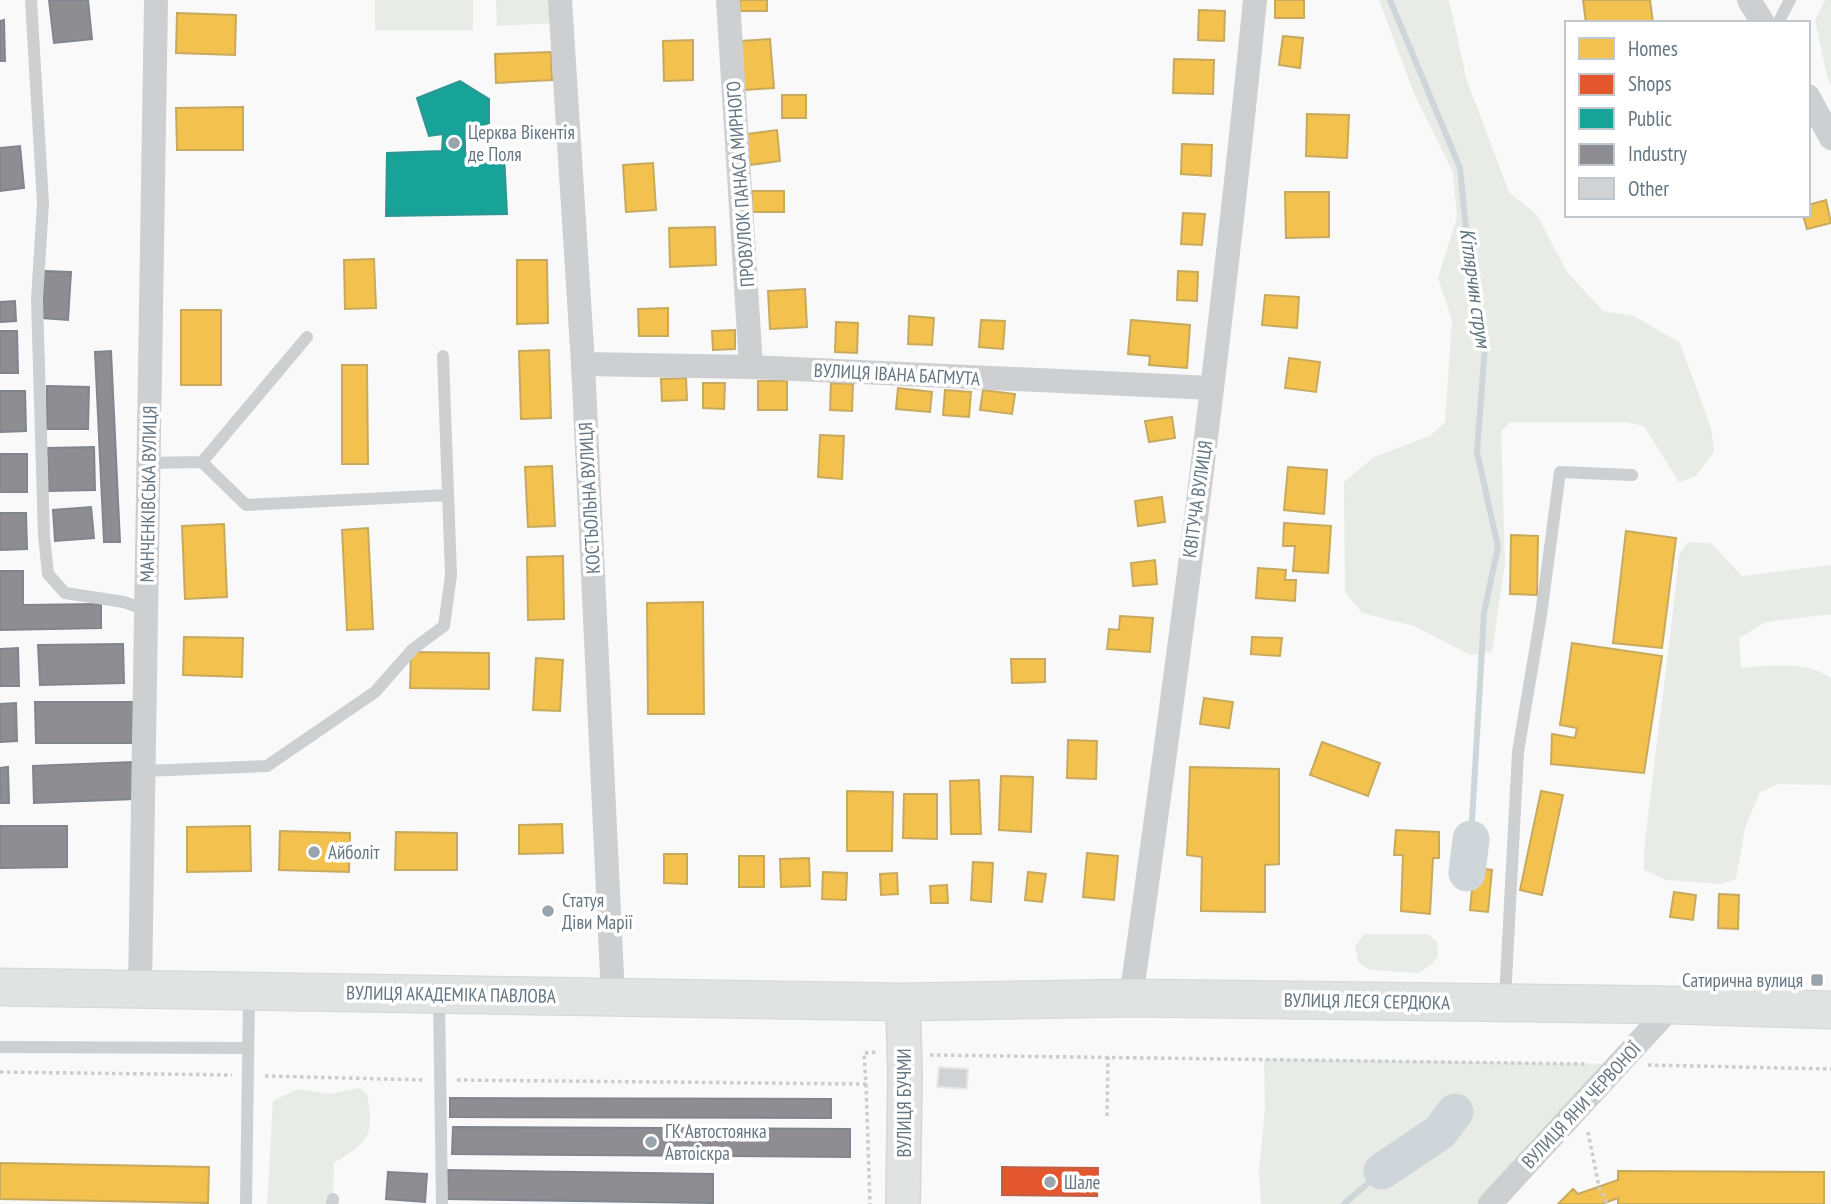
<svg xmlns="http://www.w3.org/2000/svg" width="1831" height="1204" font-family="'PT Sans Narrow',sans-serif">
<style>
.green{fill:#e8ebe6}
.homes{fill:#f2c14e;stroke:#c8aa5e;stroke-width:2}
.shops{fill:#e4572e;stroke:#be6048;stroke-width:2}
.public{fill:#17a398;stroke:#2e9692;stroke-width:2}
.industry{fill:#8d8d92;stroke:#81868e;stroke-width:2}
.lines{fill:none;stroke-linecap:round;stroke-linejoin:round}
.stream{stroke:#ced6d9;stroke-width:6}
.river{stroke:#ced6d9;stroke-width:37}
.building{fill:#d0d2d3;stroke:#e8e8e8;stroke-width:2}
.secondary-casing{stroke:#d5d6d7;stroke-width:36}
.primary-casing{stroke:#d5d6d7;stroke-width:39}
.path{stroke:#cbcccd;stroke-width:3.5;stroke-dasharray:3.5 3.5;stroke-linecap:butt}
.lane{stroke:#cecfd0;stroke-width:12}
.street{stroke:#cecfd0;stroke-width:24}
.secondary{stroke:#e1e2e2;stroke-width:33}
.primary{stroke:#e1e2e2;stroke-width:37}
.poi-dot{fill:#99a4ac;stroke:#fff;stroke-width:2.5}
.labels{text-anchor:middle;stroke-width:7;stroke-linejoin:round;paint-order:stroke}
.poi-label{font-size:19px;fill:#657683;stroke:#fff;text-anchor:start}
.street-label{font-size:19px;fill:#657683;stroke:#fff}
.water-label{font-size:21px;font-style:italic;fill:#60757c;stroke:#fff}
</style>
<rect width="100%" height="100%" fill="#f9f9f9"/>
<path class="green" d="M375 0H473V30H375Z
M496 0H553L555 23 497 26Z
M1379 0H1449L1467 81 1509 192 1537 215 1567 272 1603 311 1634 316 1680 343 1711 428 1714 452 1696 476 1679 482 1644 426 1625 422H1510L1501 431 1505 563 1492 652 1470 655 1414 626 1362 613 1345 592 1344 482 1374 457 1430 436 1445 422 1452 320 1438 278 1457 217 1453 172 1415 96Z
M1825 0H1831V86L1828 80 1815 20Z
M1688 542 1711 543 1742 576 1831 565V614L1766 622 1739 638 1741 668C1769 666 1806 660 1831 678V785L1779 784 1760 792 1745 828 1736 879 1721 884 1666 880 1644 870V851C1655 752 1669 654 1679 555Z
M1365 934H1427L1437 941 1438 956 1433 963 1419 973 1370 970 1358 962 1355 946Z
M1264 1059 1618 1064 1490 1204H1261L1259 1170 1265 1109Z
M359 1088 367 1094C375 1135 369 1142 334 1163L332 1204H267L273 1101 298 1089 329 1094Z"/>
<path class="homes" d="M740 0H767V11H740Z
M1275 0H1304V18H1275Z
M1583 0H1650L1653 23H1586Z
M1199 10 1225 11 1224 41 1198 40Z
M177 13 236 15 235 55 176 53Z
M1283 36 1303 38 1300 68 1279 65Z
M770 39 774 88 744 90 741 41Z
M693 40V80L664 81 663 41Z
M551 52 552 80 496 83 495 54Z
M1174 59 1214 60 1213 94 1173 93Z
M782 95H806V118H782Z
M243 107V150H177L176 108Z
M1307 114 1349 115 1347 158 1306 156Z
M777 130 780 161 750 165 746 134Z
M1182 144 1212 145 1211 176 1181 174Z
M653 163 656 210 626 212 623 165Z
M752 191H784V212H752Z
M1285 192H1329V237L1286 238Z
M1826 200 1831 223 1807 229 1803 215H1808V205Z
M1183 213 1205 214 1202 245 1181 244Z
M715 227 716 265 670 267 669 228Z
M374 259 376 308 345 309 344 260Z
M517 260H547L548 323 517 324Z
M1178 271 1198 272 1197 301 1177 300Z
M805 289 807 327 770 329 768 291Z
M1265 295 1299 297 1297 328 1262 325Z
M668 308V336H639L638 309Z
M181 310H221V385H181Z
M909 316 934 318 932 345 908 344Z
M981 320 1005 321 1003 349 979 347Z
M1131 320 1190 325 1187 368 1149 365 1150 356 1128 354Z
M836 322 858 323 857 353 835 352Z
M735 330V349L713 350 712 331Z
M549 350 551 418 521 419 519 351Z
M1289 358 1320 362 1316 392 1285 388Z
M342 365H367L368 464H342Z
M686 378 687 400 662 401 661 379Z
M758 381H787V410H758Z
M703 383H725L724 409 703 408Z
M831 383 853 384 852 411 830 410Z
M898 388 932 392 930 412 896 409Z
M945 390 971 392 969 417 943 415Z
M983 390 1015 394 1012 414 980 410Z
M1172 417 1175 438 1149 442 1145 421Z
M820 435 844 436 842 479 818 477Z
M552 466 555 526 528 527 525 467Z
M1288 467 1327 470 1324 514 1284 510Z
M1162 497 1165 522 1138 526 1135 501Z
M1284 523 1331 526 1328 573 1293 571 1295 546H1283Z
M224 524 227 597 185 599 182 526Z
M368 528 373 629 347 630 342 530Z
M1626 531 1676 538 1662 648 1613 643Z
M1511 535 1538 536 1537 595 1510 594Z
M563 556 564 619 528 620 527 557Z
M1155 560 1157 584 1133 586 1131 563Z
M1258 568 1286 570 1285 580H1296L1295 601 1256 598Z
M703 602 704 714H648L647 603Z
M1120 616 1153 618 1150 652 1107 649 1109 629 1119 630Z
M184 637 243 638 242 677 183 675Z
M1252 637 1282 638 1280 656 1251 654Z
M1572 643 1662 656 1644 773 1551 764 1552 734 1575 738 1577 728 1560 725Z
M411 652 489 653V689L410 688Z
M536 658 563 660 560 711 533 710Z
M1011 659H1045V682L1012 683Z
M1204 698 1233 702 1229 728 1200 724Z
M1068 740 1097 741 1096 779 1067 778Z
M1322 742 1380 763 1368 796 1310 775Z
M1190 767 1279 769V864L1265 865V912L1201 911 1202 857 1187 855Z
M1001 776 1033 777 1031 832 999 830Z
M979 780 981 834H951L950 781Z
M847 791 893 792 892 851H847Z
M1541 791 1563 795 1542 895 1520 890Z
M904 794H937V839L903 838Z
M562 824 563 853 519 854V825Z
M250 826 251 871 187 872V827Z
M1396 830 1439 832V858H1433L1430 914 1401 911 1403 855H1394Z
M280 831 350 833 349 872 279 870Z
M396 832 457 833V870H395Z
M1087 853 1118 856 1114 900 1083 897Z
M664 854H687V884L664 883Z
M739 856H764V887H739Z
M809 858 810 886 781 887 780 859Z
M973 862 993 863 991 902 971 900Z
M1474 868 1492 870 1488 912 1470 910Z
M823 872 847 873 846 900 822 899Z
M1028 872 1046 874 1042 902 1025 900Z
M897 873 898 894 881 895 880 874Z
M947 885 948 903H931L930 886Z
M1674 892 1696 895 1693 920 1670 917Z
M1719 894 1739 895 1738 929 1718 928Z
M0 1163 209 1167 208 1203 0 1199Z
M1618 1171 1824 1172V1204H1618V1198L1602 1204H1558L1573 1189 1578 1194 1618 1180Z"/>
<path class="shops" d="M1002 1167 1098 1168 1097 1196 1002 1195Z"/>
<path class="public" d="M460 81 489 99V123L465 131V153L504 154 507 214 386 216 387 153 442 151 443 134 429 136 417 98Z"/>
<path class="industry" d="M49 0H88L92 39 54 43Z
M4 20 5 61H0V21Z
M20 146 24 188 0 191V148Z
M44 271 71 272 68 320 42 318Z
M15 301 16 321 0 322V302Z
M0 331H17L18 373H0Z
M111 351 120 542H104L95 352Z
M47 386 89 387 88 429H47Z
M0 391H25L26 431 0 432Z
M94 447 95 490 49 491 47 448Z
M0 454H27V492H0Z
M91 507 94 538 55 541 53 510Z
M0 513H26L27 549 0 550Z
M0 571H23V605L101 604V628L0 630Z
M123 644 124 683 40 685 38 645Z
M18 648 19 686H0V649Z
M35 702H133V743H36Z
M16 703 17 741 0 742V704Z
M133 762 135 799 34 803 33 766Z
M8 767 9 803H0V768Z
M0 826H67V867L0 868Z
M450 1098 831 1099V1118L450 1117Z
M453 1127 850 1129V1157L452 1154Z
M448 1170 713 1174V1203L447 1199Z
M388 1172 427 1174 425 1202 386 1199Z"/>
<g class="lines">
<path class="stream" d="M1390 0 1460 168 1471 280 1485 346 1477 452 1498 547 1484 613 1471 839
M1344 1204 1382 1171"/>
<path class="river" d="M1467 873 1471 839
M1382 1171 1440 1132 1455 1112"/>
</g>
<path class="building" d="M939 1067 968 1069 967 1089 937 1087Z"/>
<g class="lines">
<defs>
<path id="secondary" d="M903 1002 905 1075 903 1204"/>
<path id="primary" d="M0 987 903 1002 1131 998 1673 1005 1831 1010"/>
</defs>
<use href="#secondary" class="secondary-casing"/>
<use href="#primary" class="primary-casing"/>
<path class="path" d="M930 1055 1588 1064
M1648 1065 1831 1069
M0 1072 232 1075
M265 1076 425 1080
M457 1080 866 1084 864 1053 878 1052
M866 1084 870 1204
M1107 1116 1108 1056
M1588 1132 1599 1187 1607 1204"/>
<path class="lane" d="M31 0 43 203 37 300 44 536 48 574 65 593 124 602 146 610
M1778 23 1790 0
M202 462 307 337
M148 463 202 462 246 505 448 495
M144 771 267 766 375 692 413 649 444 626 451 575 443 356
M439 998 442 1204
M1505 999 1518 752 1541 615 1560 472 1632 475
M0 1047 248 1048
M246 1204 249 995
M332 1204 333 1199"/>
<path class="street" d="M560 0 583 364 613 997
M728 0 751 367
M1749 0 1763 23
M1808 96 1831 138
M583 364 751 367 1212 388
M140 988 156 0
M1131 998C1178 666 1222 334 1255 0
M1490 1204 1673 1005"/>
<use href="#secondary" class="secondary"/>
<use href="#primary" class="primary"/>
</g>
<g class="poi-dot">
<circle cx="454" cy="143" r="7"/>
<circle cx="314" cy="852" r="7"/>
<circle cx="548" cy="911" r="7"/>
<rect x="1810" y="973" width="14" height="14" rx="3.5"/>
<circle cx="651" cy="1142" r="7"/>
<circle cx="1050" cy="1182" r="7"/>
</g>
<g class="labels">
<g class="poi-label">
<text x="468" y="139">Церква Вікентія<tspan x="468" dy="22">де Поля</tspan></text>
<text x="328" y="859">Айболіт</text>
<text x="562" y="907">Статуя<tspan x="562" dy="22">Діви Марії</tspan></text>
<text x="1803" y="987" text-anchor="end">Сатирична вулиця</text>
<text x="665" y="1138">ГК Автостоянка<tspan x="665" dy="22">Автоіскра</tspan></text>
<text x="1064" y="1189">Шале</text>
</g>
<g class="street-label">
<text transform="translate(740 184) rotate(-94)" y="7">ПРОВУЛОК ПАНАСА МИРНОГО</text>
<text transform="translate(897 374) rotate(3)" y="7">ВУЛИЦЯ ІВАНА БАГМУТА</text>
<text transform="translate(148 494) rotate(-89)" y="7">МАНЧЕНКІВСЬКА ВУЛИЦЯ</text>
<text transform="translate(589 498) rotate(-93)" y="7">КОСТЬОЛЬНА ВУЛИЦЯ</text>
<text transform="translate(1197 499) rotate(-82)" y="7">КВІТУЧА ВУЛИЦЯ</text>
<text transform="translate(451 994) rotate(1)" y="7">ВУЛИЦЯ АКАДЕМІКА ПАВЛОВА</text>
<text transform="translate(1367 1001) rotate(1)" y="7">ВУЛИЦЯ ЛЕСЯ СЕРДЮКА</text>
<text transform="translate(904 1103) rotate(-90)" y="7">ВУЛИЦЯ БУЧМИ</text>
<text transform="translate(1581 1105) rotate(-47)" y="7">ВУЛИЦЯ ЯНИ ЧЕРВОНОЇ</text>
</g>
<g class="water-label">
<text transform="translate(1475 288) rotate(82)" y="7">Кітлярчин струм</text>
</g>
</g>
<rect x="1565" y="21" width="245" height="196" fill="#ffffff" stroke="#c1c8cd" stroke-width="2"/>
<rect x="1579" y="38" width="35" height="21" fill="#f2c14e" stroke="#c1c8cd" stroke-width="2"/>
<text x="1628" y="56" font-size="21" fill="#657683">Homes</text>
<rect x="1579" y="74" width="35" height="21" fill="#e4572e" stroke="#c1c8cd" stroke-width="2"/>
<text x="1628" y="91" font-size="21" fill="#657683">Shops</text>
<rect x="1579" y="108" width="35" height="21" fill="#17a398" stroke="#c1c8cd" stroke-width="2"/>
<text x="1628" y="126" font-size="21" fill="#657683">Public</text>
<rect x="1579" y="144" width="35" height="21" fill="#8d8d92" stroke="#c1c8cd" stroke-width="2"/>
<text x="1628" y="161" font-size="21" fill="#657683">Industry</text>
<rect x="1579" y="178" width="35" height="21" fill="#d0d2d3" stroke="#c1c8cd" stroke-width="2"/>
<text x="1628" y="196" font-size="21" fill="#657683">Other</text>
</svg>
